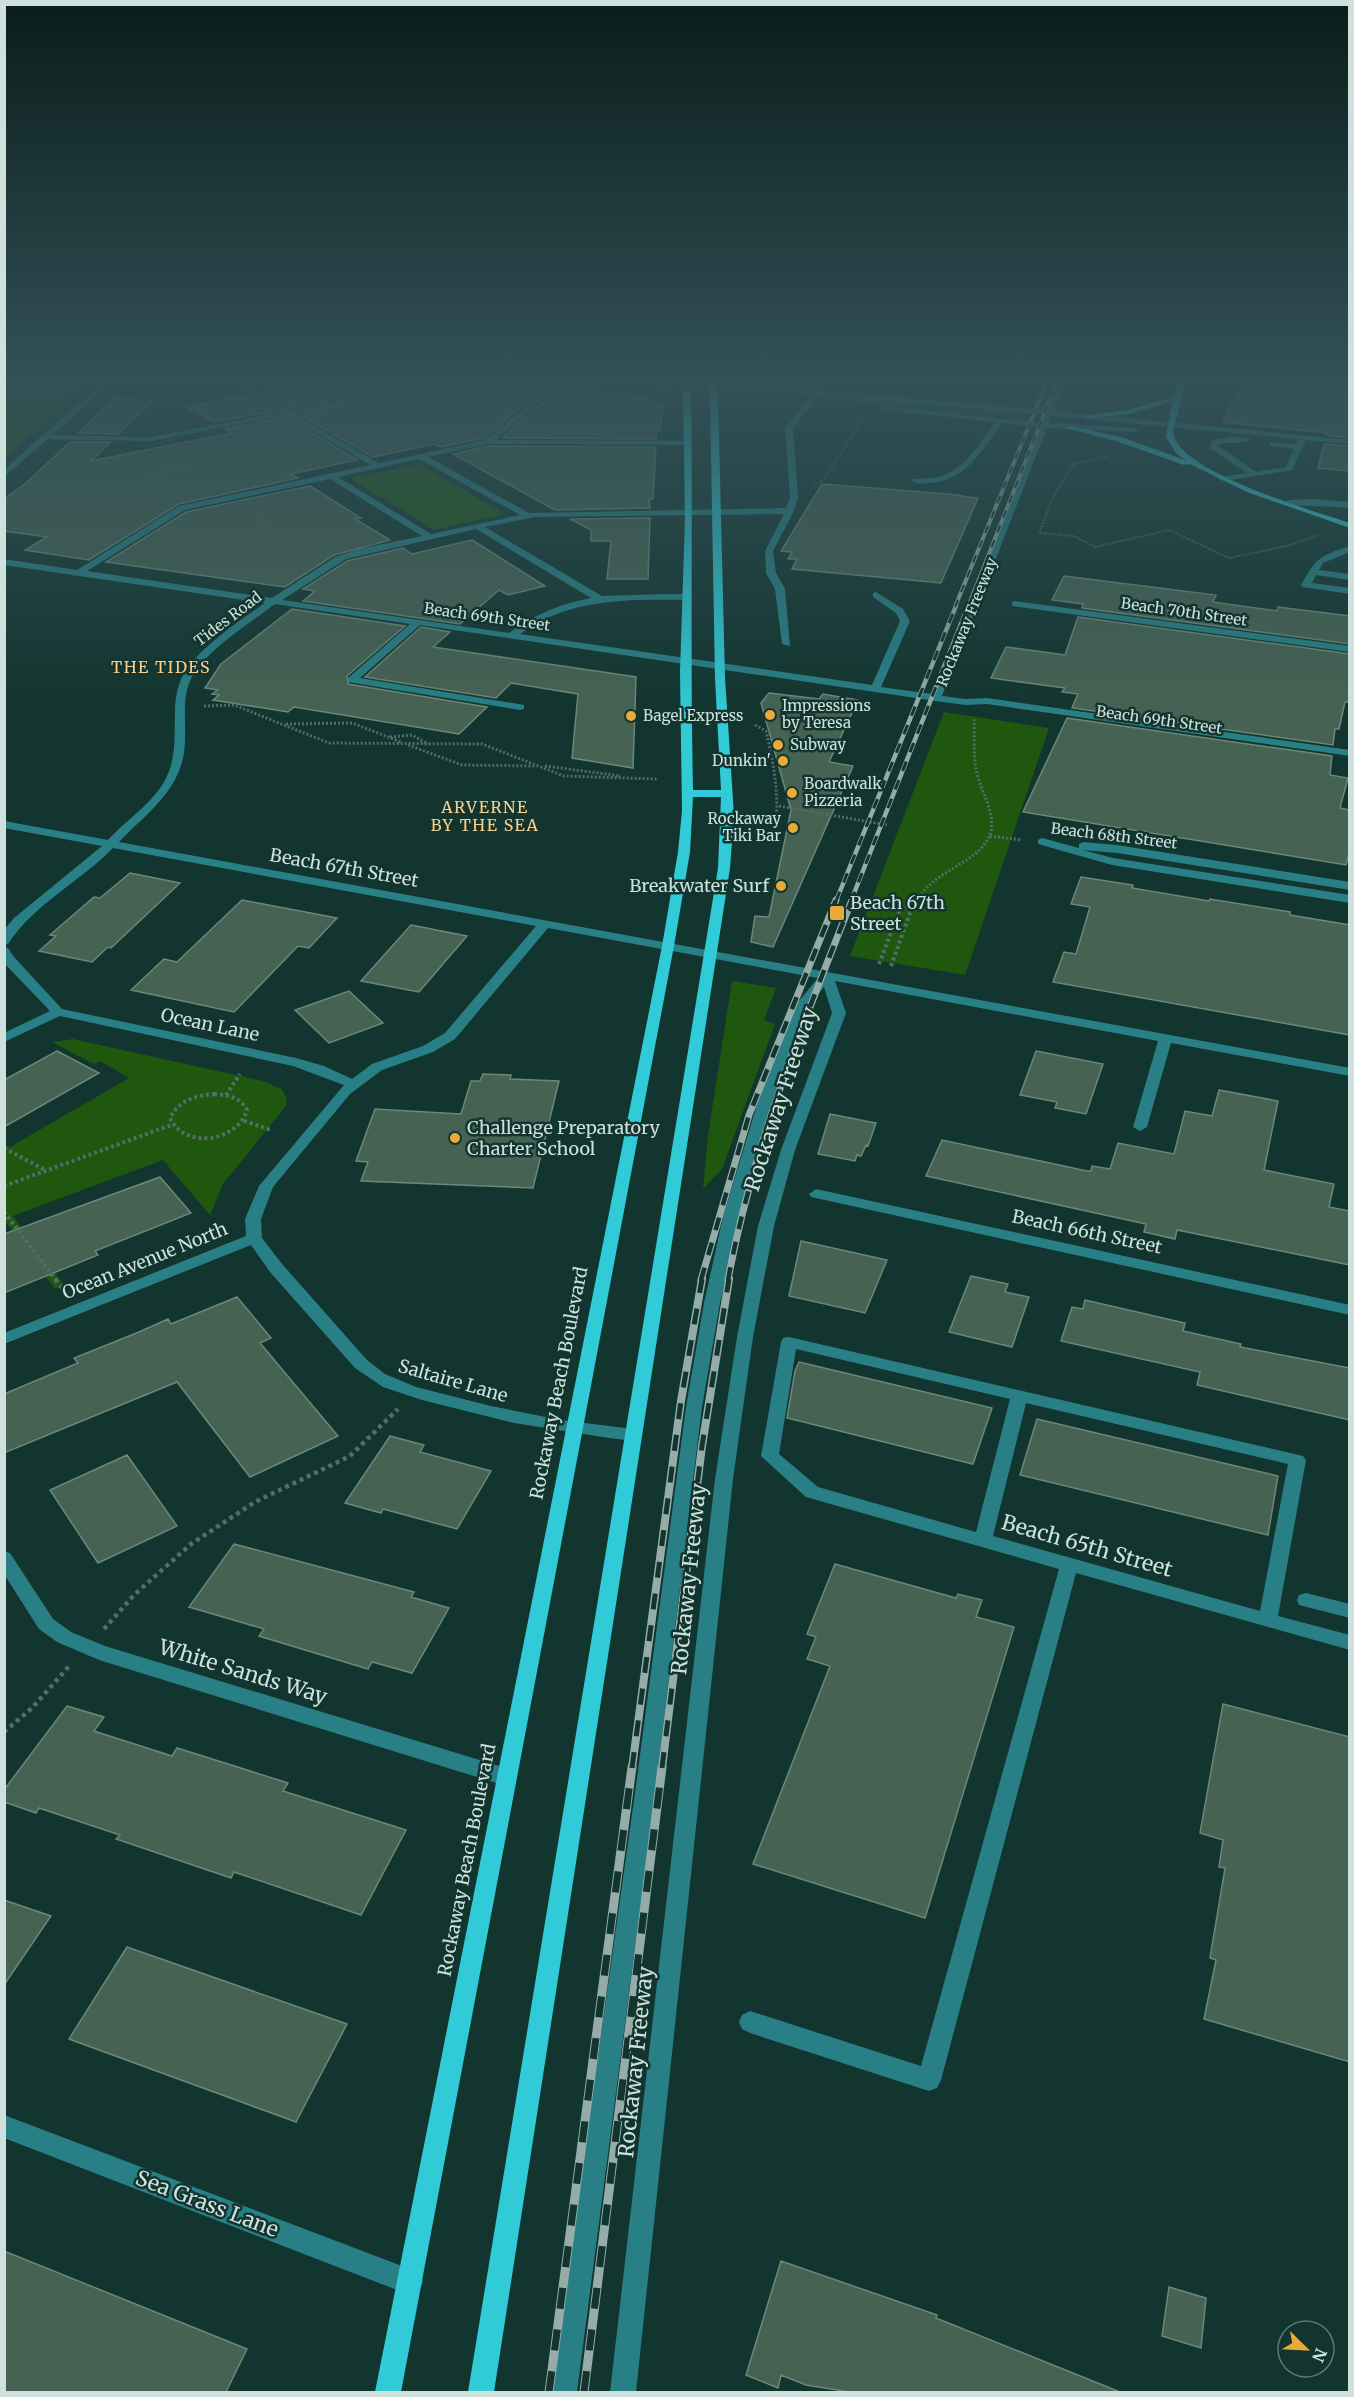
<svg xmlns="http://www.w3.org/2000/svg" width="1354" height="2397" font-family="Merriweather,serif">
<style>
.green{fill:#1f570f}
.building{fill:#466253;stroke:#6b8878;stroke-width:1.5}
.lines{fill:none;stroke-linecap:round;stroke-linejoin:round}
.path-far3{stroke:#516e69;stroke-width:2;stroke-dasharray:1.5 1.5;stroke-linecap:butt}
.path-far2{stroke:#516e69;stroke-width:3;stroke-dasharray:2 2;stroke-linecap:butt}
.path-far1{stroke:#516e69;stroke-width:4;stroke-dasharray:3 3;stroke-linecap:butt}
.path{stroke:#516e69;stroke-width:4.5;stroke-dasharray:4 4;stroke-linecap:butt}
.minor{fill:#287f86;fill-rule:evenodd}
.major{fill:#30cbd6;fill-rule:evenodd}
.rail-far4-casing{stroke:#95aca8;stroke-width:4}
.rail-far3-casing{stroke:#95aca8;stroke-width:4.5}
.rail-far2-casing{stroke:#95aca8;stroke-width:7}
.rail-far1-casing{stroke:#95aca8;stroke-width:8}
.rail-casing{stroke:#95aca8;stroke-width:9}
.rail-far4{stroke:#12352f;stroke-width:2;stroke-dasharray:8;stroke-linecap:butt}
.rail-far3{stroke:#12352f;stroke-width:3;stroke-dasharray:10;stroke-linecap:butt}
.rail-far2{stroke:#12352f;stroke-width:4.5;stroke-dasharray:13;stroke-linecap:butt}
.rail-far1{stroke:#12352f;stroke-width:5;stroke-dasharray:16;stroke-linecap:butt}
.rail{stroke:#12352f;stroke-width:7;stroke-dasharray:21;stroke-linecap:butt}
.poi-dot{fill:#eaaa39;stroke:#12352f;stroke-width:2}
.labels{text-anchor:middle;stroke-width:5;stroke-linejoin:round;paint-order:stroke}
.far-street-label{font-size:15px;fill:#cfe1dd;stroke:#12352f}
.far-poi-label{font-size:15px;fill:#cfe1dd;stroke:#12352f;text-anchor:start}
.far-neighbourhood-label{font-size:16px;letter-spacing:1.5px;fill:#fccf8a;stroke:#12352f}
.street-label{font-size:18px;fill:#cfe1dd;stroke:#12352f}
.poi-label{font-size:18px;fill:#cfe1dd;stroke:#12352f;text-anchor:start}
.near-street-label{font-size:21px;fill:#cfe1dd;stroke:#12352f}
</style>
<rect width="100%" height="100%" fill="#12352f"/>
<path class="green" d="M5 379H94L5 458Z
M748 388 1027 414 1024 420 745 391Z
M419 464 505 514 434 530 350 478Z
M944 712 1049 728 965 975 850 956Z
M732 981 776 988 764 1020 775 1024 722 1169 703 1189 708 1135Z
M73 1039 263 1081 282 1089 287 1100 286 1106 223 1184 210 1215 163 1160 13 1216 64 1285 55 1289 5 1221 4 1145 10 1147 129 1078 100 1061 94 1064 52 1042Z"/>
<path class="building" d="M336 379H369L335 399 288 408 262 393Z
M382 379H487L546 386 484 438 441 447 434 444 373 457 300 415 352 401 373 389Z
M1245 379 1350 391V438L1326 435 1327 433 1223 422Z
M559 388 634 395 663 404 660 431H656V439L502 438Z
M248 395 274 411 214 422 187 407Z
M114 399 154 400 119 434 79 433Z
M286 417 357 460 291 474 298 478 179 504 89 560 25 550 47 537 4 531V499L26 483 70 442H111L91 461 232 433 225 429Z
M1324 444 1350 446V471L1318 468Z
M488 446 656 447 653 499H649L650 508 555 510 453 454Z
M822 484 948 494 978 498 941 583 792 569 797 559H788L792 552 781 551Z
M310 486 361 518 355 519 390 540 334 555 285 587 106 562 186 512Z
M650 518 648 579H607L611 541H591V530L570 519Z
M472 540 545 586 508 595 499 590 460 624 303 601 315 591 303 589 347 561 403 548 412 554Z
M1064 576 1216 595 1213 602 1277 611 1278 607 1350 616V644L1082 608 1083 604 1052 600Z
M292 609 405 626 347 676 348 684 487 707 459 734 294 707 288 712 213 700 219 695 212 694 218 690 205 688 221 664Z
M1078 617 1350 654V702H1345L1339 729H1335L1333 745 1072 708 1078 694 1062 692 1065 688 991 678 1006 647 1065 655Z
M421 627 450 632 433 647 636 677 633 768 572 758 578 694 511 683 496 698 365 677Z
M769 693 819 699 823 694 858 700 829 762 853 766 773 947 751 942 755 916 769 917 791 810 761 703Z
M1067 718 1332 756 1330 775 1348 778 1340 808 1350 810V850L1346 865 1023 812Z
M130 873 180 883 111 948 108 947 92 962 39 951 56 936 50 935 94 897 100 898Z
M1081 877 1133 885 1132 888 1209 901 1210 899 1290 912V915L1350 925V1035L1053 982 1064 952 1076 954 1090 907 1071 904Z
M242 900 337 918 309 948 298 946 234 1012 131 990 164 959 177 962Z
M411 925 467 936 419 992 361 981Z
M349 991 383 1023 329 1043 295 1010Z
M57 1051 99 1073 4 1127V1080Z
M1036 1051 1103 1064 1086 1114 1055 1108 1057 1102 1020 1095Z
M483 1074 511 1075 510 1079 559 1081 533 1188 361 1181 368 1162 356 1161 375 1109 461 1114 471 1081H480Z
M1219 1090 1278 1101 1264 1170 1334 1184 1329 1207 1350 1211V1265L1177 1230 1175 1239 1144 1232 1146 1224 926 1176 942 1140 1087 1171H1091L1092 1166 1110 1169 1118 1143 1174 1154 1185 1111 1212 1116Z
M830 1114 876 1123 868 1146 866 1145 861 1156 857 1155 855 1161 818 1154Z
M160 1177 191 1213 95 1251 98 1255 4 1293V1234Z
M801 1241 887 1260 865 1313 789 1296Z
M971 1276 1008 1284 1005 1292 1029 1297 1012 1347 949 1332Z
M237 1297 271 1338 260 1343 338 1436 250 1477 177 1382 4 1453V1394L78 1363 74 1358 139 1332 168 1319 171 1324Z
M1085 1300 1185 1323 1183 1331 1241 1344 1240 1347 1350 1368V1420L1197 1385 1200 1372 1061 1341 1072 1307 1083 1309Z
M799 1362 992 1408 973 1464 787 1418 795 1371Z
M1037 1419 1278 1476 1268 1535 1020 1475Z
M390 1436 424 1445 420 1452 491 1471 457 1529 383 1509 381 1513 345 1503Z
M127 1455 177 1526 98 1563 50 1490Z
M234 1544 414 1592 411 1597 449 1608 412 1673 372 1662 368 1669 259 1636 264 1629 189 1607Z
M835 1564 956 1598 958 1594 982 1600 976 1617 1014 1627 925 1918 753 1864 830 1666 807 1659 816 1637 807 1634Z
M1223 1704 1350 1737V2062L1204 2019 1216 1960 1210 1958 1225 1868 1219 1867 1223 1840 1200 1833Z
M67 1706 104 1717 94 1731 172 1756 177 1748 288 1783 283 1791 406 1830 361 1915 234 1872 231 1878 116 1839 120 1835 39 1808 36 1813 4 1802V1790Z
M4 1900 51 1916 4 1985Z
M127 1947 347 2024 296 2122 69 2039Z
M4 2251 247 2349 226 2392H4Z
M781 2261 937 2315 936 2318 1120 2392H849L806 2385 781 2375 778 2388 746 2375Z
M1169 2287 1206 2298 1201 2348 1162 2336Z"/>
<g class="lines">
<path class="path-far3" d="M4 432 22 431
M1108 456 1073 464 1052 499 1039 533 1074 536 1095 547 1169 530 1229 558 1291 545 1319 535
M166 471 302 444
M814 486 825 478 865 416
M163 497 142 482 166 471 177 461V452
M253 513 266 525 265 534 270 538 312 554"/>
<path class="path-far2" d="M204 706 234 705 329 743 482 744 564 776 657 779
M286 724 352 723 401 742
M755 725 766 731C773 761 779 791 776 822H756
M390 737 412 735 428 744
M408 745 462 765 537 766
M545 766 621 776
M779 806 887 825
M990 836 1022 840
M917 901C931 876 955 870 976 853 1008 826 982 800 976 769 973 753 975 734 974 718"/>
<path class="path-far1" d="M863 922 894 926
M879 964 901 906 913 907
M891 966 910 913 918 900
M214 1094C228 1095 240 1097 247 1110 237 1142 185 1150 170 1118 179 1100 195 1096 214 1094Z
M226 1095 240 1074
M244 1121 271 1130
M4 1148 45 1170
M4 1186 171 1125
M4 1212 56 1280"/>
<path class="path" d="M55 1279 63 1289
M104 1629 134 1595 191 1544 255 1502 350 1456 398 1409
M4 1732 32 1708 70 1665"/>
<path class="minor" d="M106 379H114L53 435 151 437 280 412 226 379H234L288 410 336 401 373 379H380C358 403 325 408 294 414L379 463 485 440 558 379H565L496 440 689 441 693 443 689 445 488 444 428 457 529 513 786 508 790 497 785 428 808 399H814V403L793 428 798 497 794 511 773 551 776 573 785 589 790 646 782 644 775 589 766 573 765 551 784 514 535 517 485 527 602 596 664 594H687L692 597 687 600C628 599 569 598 520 634L872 685 900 621 896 613 873 597V593L876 592 903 609 910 621 881 687 932 694 1040 427 1002 423C983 449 966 481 930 483 923 484 917 484 912 481L913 479C923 478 932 479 942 476 966 468 980 442 995 422L884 410 880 408 884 406 1042 423 1045 415 661 381 658 379H683L1047 410 1059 379H1066L1054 411 1350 440V444L1306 440 1292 470 1223 481 1219 479 1220 477 1247 473 1210 448 1211 441 1230 437 1249 438 1250 440C1242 445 1227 441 1217 445L1256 472 1286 467 1294 449 1270 446V442L1296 444 1298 439 1052 416 1049 423 1135 428 1139 430 1135 432 1047 428 942 696 965 699 987 698 1350 750V756L987 704 965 705 936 701 420 625 360 678 524 705V709L520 710 348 682V678L410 624 275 604C250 623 203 652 190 681 182 699 186 722 185 741 184 788 149 811 119 842L1350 1068V1076L1171 1043 1147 1127 1140 1131 1133 1127 1158 1041 835 981 846 1013 795 1150 774 1226 753 1337 733 1479 636 2392H610L715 1479 737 1337 758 1226 781 1150 832 1013 824 987 807 1008 773 1098 739 1217 720 1303 702 1407 655 1793 577 2392H551L635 1793 686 1407 704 1303 723 1217 759 1098 794 1007 818 978 548 928 455 1039 433 1052 382 1070 350 1094 273 1187 261 1219 262 1238 282 1264 367 1360 385 1374 416 1387 491 1406 561 1420 633 1429 639 1431 642 1435 639 1439 633 1441 609 1438 514 1423 422 1400 383 1387 355 1368 270 1272 251 1245 4 1344V1333L246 1236 245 1219 259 1186 344 1085 293 1066 60 1016 4 1042V1033L50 1011 4 963V947L8 948 14 957 62 1009 296 1058 324 1066 352 1079 372 1064 423 1046 445 1033 536 926 113 848C80 882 35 903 8 944L4 945V930L14 918 102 846 4 828V821L108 840C126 820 152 804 165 780 177 758 174 735 175 712 175 703 176 693 179 685 188 654 240 621 265 603L4 565V559L77 570 179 506 370 465 286 415 151 441 48 439 4 477V470ZM419 459 520 515 431 534 338 477ZM330 479 422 536 359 549 335 557 272 598 87 571 185 510ZM476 529 591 598C560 604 535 614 509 633L282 600 346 559Z
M597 379H624L676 385 672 387Z
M1260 379H1285L1350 385V389Z
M1317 499 1350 502V508C1337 506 1290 507 1284 503L1288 500Z
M1350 546V552L1323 563 1319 570 1350 574V580L1316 575 1312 583 1350 588V594L1303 587 1301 585C1317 558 1317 557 1350 546Z
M1015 601 1350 646V652L1012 606V602Z
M1042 838 1079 848V844L1083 842 1117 845 1350 882V890L1117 853 1083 850 1113 858 1350 895V903L1112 865 1038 844V840Z
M816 1189 1350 1305V1315L811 1197 809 1194Z
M789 1337 1303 1456 1306 1460 1278 1616 1350 1635V1650L1076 1573 941 2080 937 2088 929 2091 750 2033 742 2029 739 2022 742 2015 750 2011 921 2066 1059 1569 806 1497 761 1456 781 1342 783 1338ZM796 1349 1010 1399 976 1532 818 1487 779 1454ZM1026 1403 1288 1464 1260 1611 993 1536Z
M4 1551 10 1553 53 1619 71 1632 105 1646 506 1768 513 1771 516 1777 513 1783 506 1786 99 1660 57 1642 39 1629 4 1574Z
M1306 1593 1350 1604V1618L1299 1605 1297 1600 1299 1595Z
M4 2115 410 2269 419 2273 423 2282 419 2291 410 2295 4 2138Z"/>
<path class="major" d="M696 379H704L691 394C693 526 690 658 693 790H721L715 678 710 397 704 379H711L718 397 725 678 734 815 730 868 494 2392H468L718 868 721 797H693L690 852 674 946 401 2392H375L662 946 678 852 682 811 680 672 685 518 683 394Z
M1178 379H1186L1173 432C1177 472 1314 511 1350 523V528L1247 492 1190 464 1184 465 1116 441 1066 428 1070 426 1121 437 1185 460 1176 453 1166 437 1172 402 1129 414 1087 418 1083 416 1128 410 1173 397Z"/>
<defs>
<path id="rail-far4" d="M955 607 1048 379
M968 607 1058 379"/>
<path id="rail-far3" d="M836 901 956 606
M851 901 968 606"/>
<path id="rail-far2" d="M701 1280 749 1115 836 900
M728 1280C752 1149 803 1023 852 900"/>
<path id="rail-far1" d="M632 1768 681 1401 702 1279
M662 1768 702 1446 729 1279"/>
<path id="rail" d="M549 2392 632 1767
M584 2392 662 1767"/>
</defs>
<use href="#rail-far4" class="rail-far4-casing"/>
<use href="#rail-far3" class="rail-far3-casing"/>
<use href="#rail-far2" class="rail-far2-casing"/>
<use href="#rail-far1" class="rail-far1-casing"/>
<use href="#rail" class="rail-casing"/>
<use href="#rail-far4" class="rail-far4"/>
<use href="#rail-far3" class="rail-far3"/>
<use href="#rail-far2" class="rail-far2"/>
<use href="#rail-far1" class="rail-far1"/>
<use href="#rail" class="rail"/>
</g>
<linearGradient id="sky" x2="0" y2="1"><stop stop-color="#0a1d1a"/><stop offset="0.53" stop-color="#335158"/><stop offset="1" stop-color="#335158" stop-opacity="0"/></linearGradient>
<rect width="1354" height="714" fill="url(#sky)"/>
<g class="poi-dot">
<circle cx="770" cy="715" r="6"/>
<circle cx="631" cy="716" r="6"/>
<circle cx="778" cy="745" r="6"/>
<circle cx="783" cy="761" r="6"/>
<circle cx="792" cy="793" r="6"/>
<circle cx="793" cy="828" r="6"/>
<circle cx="781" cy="886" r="6"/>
<rect x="829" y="905" width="16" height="16" rx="3"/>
<circle cx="455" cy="1138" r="6"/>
</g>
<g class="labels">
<g class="far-street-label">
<text transform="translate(1184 612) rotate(8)" y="5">Beach 70th Street</text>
<text transform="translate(487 617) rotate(8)" y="5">Beach 69th Street</text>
<text transform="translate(228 619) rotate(-37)" y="5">Tides Road</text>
<text transform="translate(967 622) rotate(-68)" y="5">Rockaway Freeway</text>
<text transform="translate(1159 720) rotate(8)" y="5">Beach 69th Street</text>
<text transform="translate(1114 836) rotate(7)" y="5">Beach 68th Street</text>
</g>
<g class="far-poi-label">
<text x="782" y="711">Impressions<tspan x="782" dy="17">by Teresa</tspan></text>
<text x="643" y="721">Bagel Express</text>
<text x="790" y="750">Subway</text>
<text x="771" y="766" text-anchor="end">Dunkin'</text>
<text x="804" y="789">Boardwalk<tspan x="804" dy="17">Pizzeria</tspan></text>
<text x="781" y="824" text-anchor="end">Rockaway<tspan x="781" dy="17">Tiki Bar</tspan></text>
</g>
<g class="far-neighbourhood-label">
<text x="161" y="673">THE TIDES</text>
<text x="485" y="813">ARVERNE<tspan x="485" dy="18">BY THE SEA</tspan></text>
</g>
<g class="street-label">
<text transform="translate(344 868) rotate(10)" y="6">Beach 67th Street</text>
<text transform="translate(210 1025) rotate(12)" y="6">Ocean Lane</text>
<text transform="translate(1087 1232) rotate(12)" y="6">Beach 66th Street</text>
<text transform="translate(145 1261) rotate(-22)" y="6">Ocean Avenue North</text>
<text transform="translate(453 1381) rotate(16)" y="6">Saltaire Lane</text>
<text transform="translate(559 1383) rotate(-79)" y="6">Rockaway Beach Boulevard</text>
<text transform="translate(467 1860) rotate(-79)" y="6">Rockaway Beach Boulevard</text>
</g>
<g class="poi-label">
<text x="769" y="892" text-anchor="end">Breakwater Surf</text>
<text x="850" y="909">Beach 67th<tspan x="850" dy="21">Street</tspan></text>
<text x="467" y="1134">Challenge Preparatory<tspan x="467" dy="21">Charter School</tspan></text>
</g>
<g class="near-street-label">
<text transform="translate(781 1099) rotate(-72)" y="7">Rockaway Freeway</text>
<text transform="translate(1087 1546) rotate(16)" y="7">Beach 65th Street</text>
<text transform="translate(689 1579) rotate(-84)" y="7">Rockaway Freeway</text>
<text transform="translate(243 1672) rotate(17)" y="7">White Sands Way</text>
<text transform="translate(636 2062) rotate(-84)" y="7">Rockaway Freeway</text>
<text transform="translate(207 2204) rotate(21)" y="7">Sea Grass Lane</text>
</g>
</g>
<rect width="1354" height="2397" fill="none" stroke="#cfe1dd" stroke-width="12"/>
<g transform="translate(1306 2349) rotate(114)"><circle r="28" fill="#12352f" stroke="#5e7a75" stroke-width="1.5"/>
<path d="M0-4.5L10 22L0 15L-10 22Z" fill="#eaaa39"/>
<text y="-9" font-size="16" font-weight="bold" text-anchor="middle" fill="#cfe1dd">N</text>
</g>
</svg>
